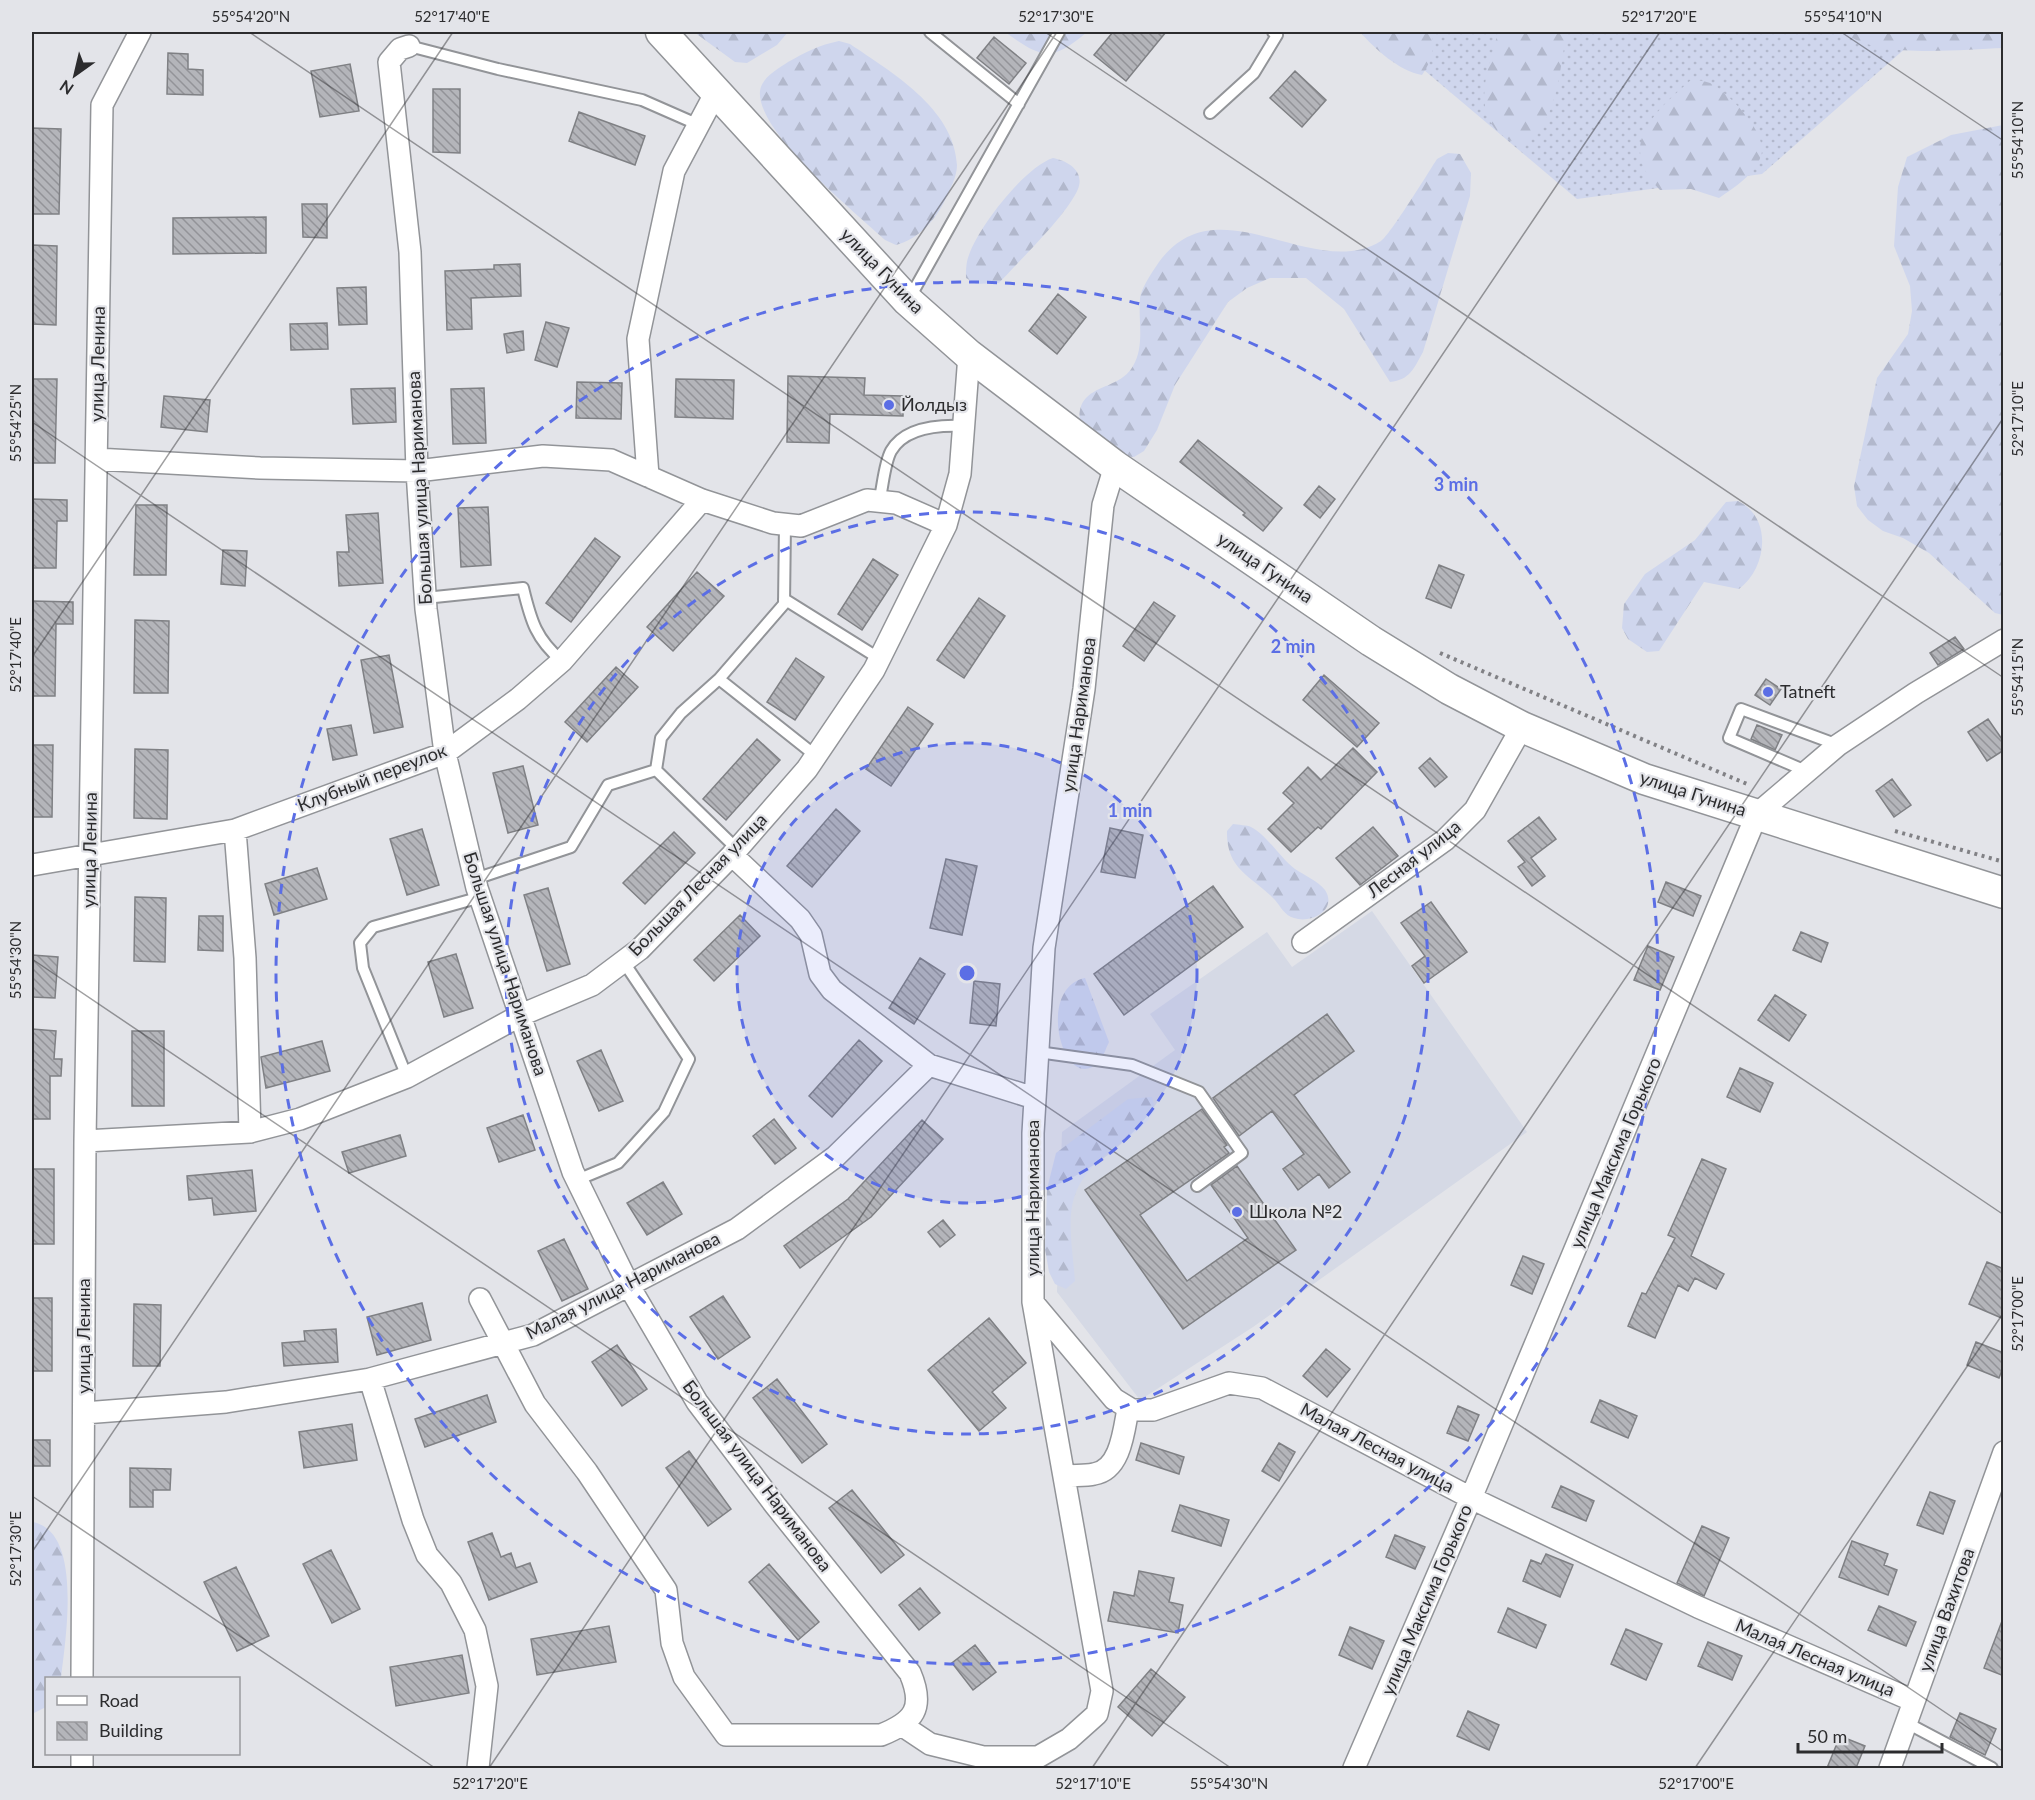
<svg xmlns="http://www.w3.org/2000/svg" width="2035" height="1800" font-family="Lato,sans-serif">
<style>
.built{fill:#d5d9e5}
.grass{fill:url(#grass-dots)}
.forest{fill:url(#forest-firs)}
.building{fill:url(#building-back-hatch);stroke:#7f8084;stroke-width:1.5}
.lines{fill:none;stroke-linecap:round;stroke-linejoin:round}
.lane-casing{stroke:#929498;stroke-width:14}
.street-casing{stroke:#929498;stroke-width:24}
.secondary-casing{stroke:#929498;stroke-width:33}
.path{stroke:#818185;stroke-width:4;stroke-dasharray:3 4.5;stroke-linecap:butt}
.lane{stroke:#fff;stroke-width:10}
.street{stroke:#fff;stroke-width:21}
.secondary{stroke:#fff;stroke-width:30}
.ticks{fill:none;stroke:#2c2c2e;stroke-width:1.5;stroke-opacity:0.45}
.ring{fill:none;stroke:#5b6ee5;stroke-width:3;stroke-dasharray:10 8}
.poi-dot{fill:#5b6ee5;stroke:#e3e4e9;stroke-width:2}
.labels{text-anchor:middle;stroke-width:4.5;stroke-linejoin:round;paint-order:stroke}
.street-label{font-size:18px;fill:#2c2c2e;stroke:#e3e4e9}
.poi-label{font-size:18px;fill:#2c2c2e;stroke:#e3e4e9;text-anchor:start}
.centre{fill:#5b6ee5;stroke:#e3e4e9;stroke-width:3}
.ring-label{font-size:18px;text-anchor:middle;font-weight:bold;fill:#5b6ee5;stroke:#e3e4e9;stroke-width:4.5;stroke-linejoin:round;paint-order:stroke}
.neatline{fill:none;stroke:#2c2c2e;stroke-width:2}
.ticks-label{font-size:15px;text-anchor:middle;fill:#2c2c2e}
</style>
<defs>
<pattern id="grass-dots" width="8" height="8" patternUnits="userSpaceOnUse" patternTransform="scale(1.5)"><rect width="8" height="8" fill="#cfd6ed"/><path d="M2 2h.1M6 6h.1" fill="none" stroke="#b2b8cc" stroke-width="1.8" stroke-linecap="round"/></pattern>
<pattern id="forest-firs" width="22" height="20" patternUnits="userSpaceOnUse" patternTransform="scale(1.5)"><rect width="22" height="20" fill="#cfd6ed"/><path d="M5 1l3.5 6h-7zM16 11l3.5 6h-7z" fill="#b2b8cc"/></pattern>
<pattern id="building-back-hatch" width="6" height="6" patternUnits="userSpaceOnUse" patternTransform="scale(1.5)"><rect width="6" height="6" fill="#b4b5ba"/><path d="M-1 5l2 2M0 0l6 6M5-1l2 2" fill="none" stroke="#939398"/></pattern>
</defs>
<rect width="100%" height="100%" fill="#e3e4e9"/>
<path class="built" d="M1372 911 1527 1132 1253 1327 1140 1400 1057 1292 1062 1132 1175 1050 1150 1014 1267 932 1292 967Z"/>
<path class="grass" d="M1393 32H1924L1762 174 1577 199 1411 59Z"/>
<path class="forest" d="M694 32H788L777 45 747 63 735 62Z
M1005 32H1087C1051 63 1041 58 1005 32Z
M1360 32H1431C1436 47 1431 62 1422 75 1399 71 1375 49 1360 32Z
M1498 32H1567C1559 70 1558 122 1524 146 1518 143 1508 141 1503 136 1469 110 1490 65 1498 32Z
M1844 32H2003V48C1961 49 1876 60 1844 32Z
M839 41 850 44C891 72 954 108 957 165 957 177 950 189 945 200 935 221 918 239 896 245L885 240C855 212 756 132 760 91 762 77 778 69 788 62 806 52 819 45 839 41Z
M1692 79C1697 80 1705 81 1710 83 1728 92 1769 134 1761 156 1754 175 1735 187 1719 198L1691 189 1660 190C1615 145 1655 112 1692 79Z
M2003 125H2004L2003 615 1995 613 1929 553 1903 538 1883 531 1868 520 1857 506 1854 486 1877 378 1908 334 1912 311 1910 286 1894 246 1898 187 1907 157 1951 135Z
M1448 153 1460 154 1471 173 1470 196 1423 352C1414 368 1410 380 1390 382L1344 309 1306 278H1270L1247 288 1228 302 1175 385 1157 430 1144 451 1134 457 1122 456 1080 423C1075 382 1118 393 1133 366 1145 346 1138 321 1140 299 1141 288 1153 271 1159 262 1218 181 1313 283 1381 241 1390 235 1428 173 1437 159Z
M1053 158C1068 161 1085 171 1078 189 1067 215 1019 261 999 283L976 284 966 278C966 270 966 262 969 255 979 226 1025 167 1053 158Z
M1738 501C1773 518 1767 568 1739 589L1704 582 1659 651 1647 652 1628 639 1622 628 1624 604 1645 574 1695 540 1726 502Z
M1233 824C1238 825 1247 825 1251 827 1266 834 1281 859 1295 869 1304 875 1318 881 1325 890 1338 910 1311 924 1294 918 1284 915 1281 907 1275 900 1253 876 1226 871 1227 831Z
M1085 978 1109 1042C1106 1048 1103 1058 1098 1063 1063 1095 1035 988 1085 978Z
M1152 1097 1155 1110C1146 1127 1130 1136 1114 1148 1059 1189 1070 1220 1075 1281L1066 1289 1055 1284 1049 1272 1045 1249 1047 1189 1056 1153 1128 1099Z
M32 1522C84 1530 65 1642 61 1678H46V1707L32 1714Z"/>
<path class="building" d="M1113 32H1166L1126 81 1094 55Z
M994 37 1026 63 1009 84 977 58Z
M168 53 188 54V69L203 70V95L167 94Z
M350 64 359 111 320 117 311 71Z
M1295 71 1326 100 1302 127 1270 98Z
M433 89H460V153L433 152Z
M579 112 645 136 635 165 569 141Z
M32 128 61 129 59 214H32Z
M302 204H327V238L303 237Z
M266 217V253L173 254V218Z
M32 245 57 246 56 325 32 324Z
M520 264 521 296 471 298 472 329 447 330 445 271 494 269V265Z
M366 287 367 324 339 325 337 288Z
M1058 294 1086 317 1057 354 1029 331Z
M546 322 569 328 557 367 535 360Z
M327 323 328 349 291 350 290 324Z
M523 331 524 350 507 353 504 334Z
M788 376 865 378 864 395 903 396V416L830 414 829 443 787 442Z
M32 379H57L55 463H32Z
M676 379 734 380 733 419 675 417Z
M577 382 622 383 621 419 576 418Z
M395 388 396 422 353 424 351 389Z
M484 388 486 443 453 444 451 389Z
M164 396 210 400 207 432 161 427Z
M1198 440 1282 508 1263 531 1243 515 1245 513 1180 462Z
M1319 486 1335 499 1320 518 1304 505Z
M32 499 67 500V521H57L56 568H32Z
M136 505H167L166 575H134Z
M488 507 491 565 461 567 458 508Z
M378 513 383 583 339 586 337 552H349L346 515Z
M595 538 620 557 571 622 546 603Z
M223 550 247 551 245 586 221 584Z
M873 559 898 575 862 630 838 614Z
M1439 565 1464 575 1451 608 1426 598Z
M697 572 724 596 673 651 647 627Z
M979 598 1005 616 964 678 937 660Z
M32 601 73 602V624H56L55 696H32Z
M1154 602 1175 616 1144 661 1123 646Z
M135 620 169 621 168 693H134Z
M1955 637 1964 649 1938 665 1930 653Z
M389 655 403 727 374 733 361 660Z
M796 658 824 677 795 720 767 702Z
M616 667 638 687 587 742 565 722Z
M1324 675 1379 723 1357 747 1303 700Z
M1766 679 1781 689 1770 705 1755 695Z
M908 707 933 724 891 786 866 769Z
M1988 719 2004 742V750L1987 761 1968 732Z
M351 725 357 755 333 760 327 729Z
M1757 725 1782 735 1775 750 1751 739Z
M757 739 780 760 726 820 703 799Z
M32 745H53L52 817H32Z
M1353 748 1377 772 1321 829 1318 827 1291 852 1268 829 1294 803 1283 793 1308 767 1321 780Z
M135 749 168 750 167 819 134 818Z
M1430 758 1447 777 1435 787 1419 768Z
M523 766 538 825 508 833 493 773Z
M1892 779 1911 805 1894 817 1876 791Z
M836 809 860 831 812 887 787 866Z
M1539 817 1556 839 1531 858 1545 876 1532 886 1518 867 1525 862 1508 841Z
M1373 827 1398 856 1360 885 1336 858Z
M1110 828 1143 835 1135 878 1101 872Z
M422 829 439 885 407 895 390 839Z
M674 832 695 853 645 904 623 883Z
M946 859 977 866 962 935 930 928Z
M317 868 327 899 274 915 265 884Z
M1666 882 1701 896 1693 916 1658 902Z
M1213 886 1243 927 1124 1015 1094 974Z
M548 888 570 964 547 971 524 895Z
M135 897 166 898 165 962 134 961Z
M1431 902 1467 952 1424 983 1412 966 1425 956 1401 923Z
M740 915 760 936 714 981 694 960Z
M199 916H223V951L198 950Z
M1801 932 1828 943 1821 962 1793 950Z
M1648 946 1674 957 1660 990 1634 980Z
M456 954 473 1008 444 1017 428 962Z
M32 955 58 957 55 998 32 997Z
M920 958 945 974 914 1024 889 1008Z
M974 981 1000 984 996 1026 970 1023Z
M1775 995 1806 1015 1789 1041 1758 1020Z
M1327 1014 1354 1051 1294 1095 1350 1172 1329 1188 1319 1174 1298 1190 1283 1169 1304 1154 1272 1111 1239 1136 1213 1098Z
M32 1029 56 1031 54 1059H62L61 1076H50V1119H32Z
M132 1031H164V1106H132Z
M859 1040 882 1061 832 1117 809 1096Z
M322 1041 330 1071 266 1088 261 1057Z
M601 1050 623 1101 599 1111 577 1061Z
M1740 1068 1773 1083 1760 1112 1727 1097Z
M1202 1109 1227 1145 1224 1147 1229 1153 1140 1215 1187 1281 1248 1238 1211 1185 1237 1166 1296 1250 1183 1329 1085 1190Z
M523 1115 535 1150 499 1162 487 1128Z
M774 1119 796 1148 775 1164 753 1136Z
M922 1120 943 1139 871 1217 800 1268 784 1246 848 1199Z
M400 1135 406 1156 349 1173 342 1152Z
M1702 1159 1726 1169 1691 1256 1724 1274 1716 1289 1695 1278 1688 1291 1678 1285 1655 1338 1628 1326 1642 1293 1646 1294 1675 1238 1668 1235Z
M32 1169H54V1244H32Z
M252 1170 256 1211 214 1215 212 1198 189 1200 187 1176Z
M663 1182 682 1214 647 1235 627 1203Z
M943 1220 955 1235 940 1247 928 1232Z
M564 1239 588 1289 562 1301 538 1251Z
M1523 1256 1544 1264 1532 1294 1511 1285Z
M1987 1262 2004 1269V1319L1969 1304Z
M723 1296 750 1337 718 1359 690 1317Z
M32 1298H52V1371H32Z
M422 1303 431 1340 377 1355 367 1317Z
M134 1304 161 1305 160 1366H133Z
M989 1318 1026 1363 992 1392 1006 1408 979 1431 928 1370Z
M336 1329 338 1362 284 1366 282 1343 305 1341 304 1331Z
M1976 1342 2004 1353V1365L1999 1378 1967 1365Z
M617 1345 647 1389 622 1406 592 1362Z
M1326 1349 1350 1369 1327 1397 1303 1376Z
M777 1379 827 1444 802 1463 753 1398Z
M487 1395 496 1422 425 1447 415 1419Z
M1600 1400 1637 1416 1628 1438 1591 1422Z
M1458 1406 1479 1415 1468 1441 1447 1433Z
M352 1424 357 1460 304 1468 299 1432Z
M32 1440H50V1466H32Z
M1141 1443 1184 1457 1179 1474 1136 1460Z
M1279 1443 1295 1452 1279 1481 1262 1471Z
M689 1451 731 1509 708 1526 666 1468Z
M130 1468 171 1469 170 1490H153V1507H130Z
M1561 1486 1594 1501 1586 1521 1552 1507Z
M852 1490 904 1555 881 1573 829 1508Z
M1930 1492 1955 1501 1943 1534 1917 1525Z
M1180 1505 1229 1520 1221 1546 1172 1531Z
M1702 1526 1729 1538 1704 1596 1677 1583Z
M492 1533 501 1557 511 1553 516 1568 530 1563 537 1582 489 1600 468 1542Z
M1395 1535 1425 1547 1415 1569 1386 1557Z
M1852 1541 1888 1554 1884 1565 1897 1570 1888 1595 1839 1577Z
M331 1550 360 1609 332 1623 303 1564Z
M1546 1554 1573 1565 1560 1597 1523 1581 1531 1560 1541 1564Z
M769 1564 819 1622 798 1640 749 1582Z
M236 1567 269 1636 237 1651 204 1582Z
M1139 1571 1174 1578 1169 1602 1183 1605 1178 1633 1108 1621 1114 1592 1134 1596Z
M920 1588 940 1613 919 1630 899 1605Z
M1879 1606 1916 1622 1906 1646 1868 1630Z
M1508 1608 1546 1625 1536 1648 1498 1632Z
M2002 1621 2004 1622V1676L1984 1668Z
M609 1626 616 1662 537 1675 531 1639Z
M1350 1627 1384 1641 1372 1669 1339 1655Z
M1626 1629 1662 1644 1646 1680 1611 1664Z
M1708 1642 1742 1656 1732 1680 1698 1666Z
M975 1645 996 1672 973 1690 952 1663Z
M462 1655 469 1693 396 1706 390 1667Z
M1151 1669 1185 1697 1152 1736 1118 1707Z
M1468 1711 1499 1725 1489 1750 1457 1736Z
M1960 1713 1996 1729 1985 1755 1950 1737Z
M1840 1736 1865 1746 1856 1768H1827Z"/>
<g class="lines">
<defs>
<path id="lane" d="M930 32 1019 104
M409 46 498 69 642 100 699 125
M1210 113 1254 73 1277 35 1273 32
M909 299 1059 32
M879 502C883 487 884 464 891 451 905 427 940 425 963 426
M425 598 523 588C531 621 536 639 562 661
M784 599 880 659
M719 679 816 756
M656 770 661 738 681 713 719 679 784 604 785 524
M1806 771 1729 738 1741 709 1838 745
M475 879 571 847 608 785 656 770 737 849
M1038 1052 1132 1065 1199 1092 1242 1153 1197 1186
M407 1077 363 968 360 943 373 927 481 897
M577 1180 618 1163 664 1112 689 1059 623 961
M1907 1723 1992 1768"/>
<path id="street" d="M409 46 400 49 389 62 410 252 417 471 426 609 445 753 477 888 573 1172 629 1286 697 1402 775 1505 910 1673C925 1708 914 1722 881 1735H726L684 1677 672 1643 666 1590 587 1472 535 1404 480 1299
M96 459 260 468 417 471 543 456 611 460 702 500 773 523 801 526 867 500 896 503 946 525
M648 476 638 339 674 171 716 92
M235 830 245 958 250 1132
M732 855 800 919 811 935 820 974 832 990 929 1065 1034 1098
M32 865 235 830 445 753 518 699 562 661 702 500
M1303 942 1445 840 1475 810 1522 727
M85 1141 250 1132 300 1119 407 1077 521 1015 592 985 640 949 732 855 807 769 874 670 946 525 960 474 969 355
M1035 1305 1114 1399 1132 1410H1153L1229 1383 1262 1388 1471 1498 1698 1607 1914 1701
M370 1379 413 1520 427 1555 451 1583 475 1630 487 1686 478 1768
M84 1413 226 1402 370 1379 533 1335 737 1229 835 1157 929 1065
M1065 1476C1075 1475 1085 1476 1094 1474 1121 1470 1124 1429 1128 1409
M82 1678 85 1141 102 105 140 32
M903 1726 930 1744 983 1757H1038L1069 1739 1097 1714 1102 1691 1033 1302V1133L1044 948 1084 689 1103 505 1115 466
M82 1768V1754
M1354 1768 1471 1498 1757 814 1838 745 1916 693 2004 640
M1890 1768 2004 1452"/>
<path id="secondary" d="M661 32 908 301 969 355 1115 466 1371 641 1449 689 1522 727 1644 779 2004 893"/>
</defs>
<use href="#lane" class="lane-casing"/>
<use href="#street" class="street-casing"/>
<use href="#secondary" class="secondary-casing"/>
<path class="path" d="M1440 653 1747 784
M1895 831 2004 862"/>
<use href="#lane" class="lane"/>
<use href="#street" class="street"/>
<use href="#secondary" class="secondary"/>
</g>
<path class="ticks" d="M249 32 2004 1215M1045 32 2004 678M1841 32 2004 141M32 422 2004 1752M32 657 453 32M32 959 1231 1768M32 1496 435 1768M32 1552 1057 32M489 1768 1660 32M1092 1768 2004 417M1695 1768 2004 1312"/>
<circle cx="967" cy="973" r="230" fill="#5b6ee5" fill-opacity=".12"/>
<g class="ring">
<circle cx="967" cy="973" r="230"/>
<circle cx="967" cy="973" r="461"/>
<circle cx="967" cy="973" r="691"/>
</g>
<g class="poi-dot">
<circle cx="889" cy="405" r="6"/>
<circle cx="1768" cy="692" r="6"/>
<circle cx="1237" cy="1212" r="6"/>
</g>
<g class="labels">
<g class="street-label">
<text transform="translate(882 271) rotate(46)" y="6">улица Гунина</text>
<text transform="translate(98 364) rotate(-89)" y="6">улица Ленина</text>
<text transform="translate(420 488) rotate(-93)" y="6">Большая улица Нариманова</text>
<text transform="translate(1265 568) rotate(34)" y="6">улица Гунина</text>
<text transform="translate(1079 715) rotate(-82)" y="6">улица Нариманова</text>
<text transform="translate(372 778) rotate(-21)" y="6">Клубный переулок</text>
<text transform="translate(1693 794) rotate(18)" y="6">улица Гунина</text>
<text transform="translate(90 850) rotate(-89)" y="6">улица Ленина</text>
<text transform="translate(1414 859) rotate(-38)" y="6">Лесная улица</text>
<text transform="translate(698 885) rotate(-46)" y="6">Большая Лесная улица</text>
<text transform="translate(505 964) rotate(72)" y="6">Большая улица Нариманова</text>
<text transform="translate(1616 1153) rotate(-67)" y="6">улица Максима Горького</text>
<text transform="translate(1033 1198) rotate(-90)" y="6">улица Нариманова</text>
<text transform="translate(623 1286) rotate(-27)" y="6">Малая улица Нариманова</text>
<text transform="translate(84 1336) rotate(-90)" y="6">улица Ленина</text>
<text transform="translate(1377 1448) rotate(28)" y="6">Малая Лесная улица</text>
<text transform="translate(757 1476) rotate(53)" y="6">Большая улица Нариманова</text>
<text transform="translate(1427 1600) rotate(-67)" y="6">улица Максима Горького</text>
<text transform="translate(1947 1610) rotate(-70)" y="6">улица Вахитова</text>
<text transform="translate(1815 1658) rotate(23)" y="6">Малая Лесная улица</text>
</g>
<g class="poi-label">
<text x="901" y="411">Йолдыз</text>
<text x="1780" y="698">Tatneft</text>
<text x="1249" y="1218">Школа №2</text>
</g>
</g>
<circle cx="967" cy="973" r="9" class="centre"/>
<g class="ring-label">
<text x="1456" y="491">3 min</text>
<text x="1293" y="653">2 min</text>
<text x="1130" y="817">1 min</text>
</g>
<rect width="2035" height="1800" fill="none" stroke="#e3e4e9" stroke-width="66"/>
<rect x="45" y="1677" width="195" height="78" fill="#e3e4e9" stroke="#9a9a9e" stroke-width="1.5"/>
<rect x="57" y="1696" width="30" height="9" fill="#ffffff" stroke="#9a9a9e" stroke-width="1.5"/>
<text x="99" y="1707" font-size="18" fill="#2c2c2e">Road</text>
<rect x="57" y="1722" width="30" height="18" fill="url(#building-back-hatch)" stroke="#9a9a9e" stroke-width="1.5"/>
<text x="99" y="1737" font-size="18" fill="#2c2c2e">Building</text>
<g transform="translate(75 75) rotate(214)" stroke="#e3e4e9" stroke-width="4.5" paint-order="stroke">
<path d="M0-4.5L10 22L0 15L-10 22Z" fill="#2c2c2e"/>
<text y="-9" font-size="16" font-weight="bold" text-anchor="middle" fill="#2c2c2e">N</text>
</g>
<path d="M1798 1743v9h144v-9" fill="none" stroke="#2c2c2e" stroke-width="3"/>
<text x="1807" y="1743" font-size="18" fill="#2c2c2e" stroke="#e3e4e9" stroke-width="4.5" paint-order="stroke">50 m</text>
<rect x="33" y="33" width="1969" height="1734" class="neatline"/>
<g class="ticks-label">
<text x="251" y="22">55°54'20"N</text>
<text x="452" y="22">52°17'40"E</text>
<text x="1056" y="22">52°17'30"E</text>
<text x="1659" y="22">52°17'20"E</text>
<text x="1843" y="22">55°54'10"N</text>
<text transform="translate(2018 140) rotate(-90)" y="5">55°54'10"N</text>
<text transform="translate(2018 419) rotate(-90)" y="5">52°17'10"E</text>
<text transform="translate(16 423) rotate(-90)" y="5">55°54'25"N</text>
<text transform="translate(16 655) rotate(-90)" y="5">52°17'40"E</text>
<text transform="translate(2018 677) rotate(-90)" y="5">55°54'15"N</text>
<text transform="translate(16 960) rotate(-90)" y="5">55°54'30"N</text>
<text transform="translate(2018 1314) rotate(-90)" y="5">52°17'00"E</text>
<text transform="translate(16 1549) rotate(-90)" y="5">52°17'30"E</text>
<text x="490" y="1789">52°17'20"E</text>
<text x="1093" y="1789">52°17'10"E</text>
<text x="1229" y="1789">55°54'30"N</text>
<text x="1696" y="1789">52°17'00"E</text>
</g>
</svg>
